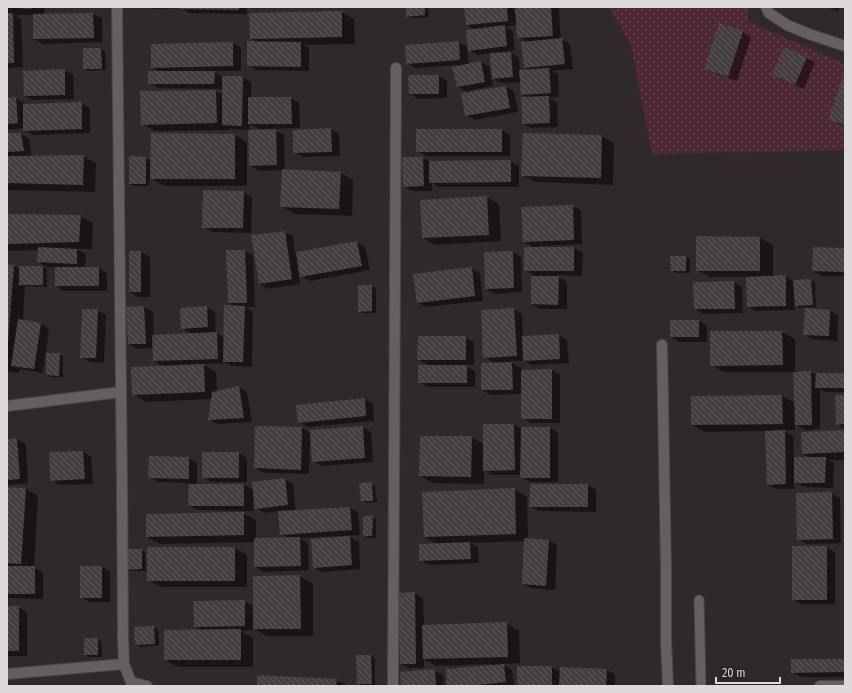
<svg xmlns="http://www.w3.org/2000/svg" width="852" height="693" font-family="'Fira Sans Condensed',sans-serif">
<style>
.grass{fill:url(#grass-dots)}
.shadow{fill:#0007;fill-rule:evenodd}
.building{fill:url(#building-back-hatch)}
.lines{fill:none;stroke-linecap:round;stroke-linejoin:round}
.service-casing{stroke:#4b4648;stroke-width:11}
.minor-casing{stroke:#4b4648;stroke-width:12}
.service{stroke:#665f61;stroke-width:9}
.minor{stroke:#665f61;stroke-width:10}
</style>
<defs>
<pattern id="grass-dots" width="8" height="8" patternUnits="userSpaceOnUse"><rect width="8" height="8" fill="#4e2736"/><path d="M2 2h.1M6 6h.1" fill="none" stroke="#674652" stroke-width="1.8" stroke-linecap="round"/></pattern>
<pattern id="building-back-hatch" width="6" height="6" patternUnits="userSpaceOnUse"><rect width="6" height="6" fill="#453e41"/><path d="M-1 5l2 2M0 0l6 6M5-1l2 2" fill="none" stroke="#5f595c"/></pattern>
</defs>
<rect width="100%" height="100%" fill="#30292b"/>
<path class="grass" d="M609 7H749L747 21 845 64V150L652 154 631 45Z"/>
<path class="shadow" d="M7 7H45L44 15 93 14 102 18V42L43 44 34 39V15H14L21 19 23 67 7 68Z
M148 7H247V14L189 13 180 8 151 9Z
M407 7H428L429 17 411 18 407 16Z
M465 7H514L515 14 517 13 516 7H556L559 9 561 39 570 44 573 69 552 71 558 74 559 97 549 98 557 102 558 127 531 128 523 124 528 98 522 95 521 82 501 83 491 77 493 86 468 91 469 93 458 87V65L415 68 407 63 459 42 469 48 475 30 466 25ZM518 25V37L528 43 524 68 530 71H520L519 58 511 53H505V52L515 50 513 31 505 27ZM467 49 478 55 491 53 492 76 491 77 489 66 480 62 469 64Z
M825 7H839L838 11Z
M341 12 354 19 355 44 304 45 309 48V71L256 70 248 65 257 42 251 39Z
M720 24 743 32 751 37 737 81 714 73 705 69Z
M233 43 241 48V71H213L223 77H242L251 82V98H291L299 103 300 128 273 129 284 135 285 171 341 173 353 180 352 216 294 214 281 206 283 170 259 171 250 166 249 130 232 129 229 128V130L155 131 142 124 141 92 216 91 223 95V89L158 88 149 83 159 72 152 67ZM250 124 261 130 250 131Z
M84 49H101L105 51 106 70 88 71 84 69Z
M806 58 815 62 804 89 782 80 773 75Z
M64 70 73 75 74 99 33 100 25 96Z
M439 76 447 81V98L418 99 410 94Z
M845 77V126L838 124 829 119Z
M506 87 514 91 518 112 475 120 466 115Z
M16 98 24 103V104L81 103 90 108V133L33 135 24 130V128L7 130V99Z
M331 129 339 134 340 156 303 157 294 152Z
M502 130 510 135V156H426L417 151Z
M7 134H21L29 139 32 157 83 156 96 163 95 192 7 190Z
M235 135 247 142V186H164L150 177 149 186H134L130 184V157L146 158 152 161Z
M602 136 614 143 613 185 535 182 522 175Z
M423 158 430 162 510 161 519 166V187H439L432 183V191H412L404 186Z
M243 192 252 197 251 233 212 232 204 227Z
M487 197 499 204 501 241 435 245 423 238Z
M572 206 581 210 582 244 538 246V248H574L583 253 582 276 556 275 567 282V309H540L532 304 536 277 525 270 535 248 524 242Z
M7 215 80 216 93 223 92 249H76L86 254 85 268H99L107 273V291H64L56 286V267H47L38 262 39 250 7 251Z
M284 232 293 236 295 253 357 242 365 247 370 270 310 281 301 276 297 255H296L300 284 268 289 260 284Z
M697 237 760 238 773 245V277L786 276 794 282 811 280 815 282 816 307 799 308 794 305 795 310 756 311 747 306V277H710L697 270Z
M845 249V276H822L813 271Z
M227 251H245L253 255 255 307H245L253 312 252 367 232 366 227 363 202 364 216 372 217 392 239 387 247 392 252 422 217 424 209 419 212 399 146 402 133 394 164 367 154 361 153 348 137 349 129 344 128 308 144 307 153 312 154 336 192 334 182 328 206 307 215 312 216 333 225 337 236 307 228 303Z
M130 252H141L150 257V297H138L130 292Z
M513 252 521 257 522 292 494 294 486 289Z
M686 257 690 259V273H676L672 271Z
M7 265 14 266 20 269V267H43L47 269V287L25 286 23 321 41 324 49 329 43 373 19 369V373L7 372Z
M472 268 480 273 483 301 426 307 418 303Z
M734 282 742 287 743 313 703 314 695 309Z
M372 286 376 288V313H363L359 311Z
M514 309 522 314 523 337 559 335 567 340 569 363 532 365 524 361H509L521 368V371L552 370 560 375V423H531L522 418V394L490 395 482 390 495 363 484 357Z
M97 310 106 315 104 363 90 362 81 357Z
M830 311 838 316 837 341 812 339 804 334Z
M699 321 707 326V342H679L671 337Z
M782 332 795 339V373L811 372 817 375 845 374V392H825L820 389V429L804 430 795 424V430L783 431 793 436 794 458H810L803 454 845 431V460H829L834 463 833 488 804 487 794 482 795 489H776L768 485 766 431 705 432 692 425V397L782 396 795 403 794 372H724L711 365Z
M465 337 474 342V365H464L475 371V387H428L419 382 430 366 418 360Z
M59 354 63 356V377H51L47 375Z
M845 396V429L837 424Z
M365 399 373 404 374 421 308 427 299 422Z
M514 425 522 429V428H550L558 433V482H530L521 477V475H493L484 470V484L433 483 420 476 471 437 484 444Z
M363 427 371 432 373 462 321 466 313 461 311 439H310L309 474 264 473 255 468 302 428 311 434Z
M17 439 26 444 28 483 7 485V440Z
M83 452 91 457 93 484 60 485 51 480Z
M239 453 247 458V482H211L203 477Z
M189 458 197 463V485H244L254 490 284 479 293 484 296 511 350 508 358 512 360 535 300 538 308 543 309 570 264 572 255 567V542L160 544 147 537 243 513 256 520V539L288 538 281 534 280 511 264 513 256 508 254 493H253V511L198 510 189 506 190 483 158 482 149 477Z
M371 484 375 486 377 502 366 503 362 500Z
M588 485 596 490V512L539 511 530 506Z
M7 488 26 489 38 496 34 567 43 572V599L7 598Z
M514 489 527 497 528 539 548 540 557 545 555 590 531 588 523 584 525 541 471 543 478 547 479 563 429 565 420 560 437 544 425 537Z
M832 494 840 498 841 543 807 544 798 539Z
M372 517 376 519V538H368L364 535Z
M350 537 359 542 360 569 322 572 314 567 312 540Z
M826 547 835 552V604H801L793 599Z
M235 548 247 555V587H161L148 580Z
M141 550 145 552 146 571H129L125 569Z
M102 567 110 572V602H89L81 597Z
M300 576 313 584V636H267L253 628V630L241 631 253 638V667H178L165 660 202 631 195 626 244 601 254 606V577Z
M415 593 423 598 424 626 506 623 519 631 520 663 502 664 512 670 514 686H448L492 666V664L436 666 424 659V668H409L401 664Z
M7 607H18L27 612V656H7Z
M154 627 158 629 159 645 140 647 136 644 135 628Z
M97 639 101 641 102 657H89L85 655Z
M371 656 375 658V685L362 686 358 683Z
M845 660V677H801L792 672Z
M551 667 561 672 607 670 615 674V686H518Z
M435 671 443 675 444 686H402Z
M336 680 345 684V686H258Z"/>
<path class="building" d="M18 7H32V9L18 8Z
M179 7H239V10L179 9Z
M406 7H425V15L406 17Z
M464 7H507L508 21 466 25Z
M515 7H551L553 36 517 38Z
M342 11V37L250 39 249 13Z
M7 13H13L14 63H7Z
M93 13 94 38 33 39V14Z
M719 23 743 31 728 77 704 69Z
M505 25 507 46 468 51 466 30Z
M562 38 565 64 524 68 521 42Z
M247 41 301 42V67L247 66Z
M459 41 460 60 406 64 405 45Z
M233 42V66L151 68V44Z
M784 47 807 57 795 85 772 75Z
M83 48H101L102 69H83Z
M511 52 513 77 492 79 490 53Z
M481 61 485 82 457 87 452 67Z
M549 68 551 93 521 95 519 70Z
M65 69V95L24 96 23 71Z
M148 71H215L214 84H148Z
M408 75H439V94H409Z
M222 76H243L242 126 222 125Z
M843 76H845V125L828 120Z
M506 86 510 108 465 116 461 93Z
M216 90 217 123 141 125 140 91Z
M549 96 550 123 522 124 521 97Z
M16 97 18 123 7 124V98Z
M248 97H291L292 124H248Z
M82 102V129L23 131V104Z
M331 128 332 152 293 153V130Z
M276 129 277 165 249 166 248 130Z
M416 129H502V152H416Z
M7 133H21L24 151 7 152Z
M151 133 235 134V179H150Z
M523 133 602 135 601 178 521 176Z
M84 155 83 185 7 183V156Z
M129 156 146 157V184H129Z
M402 157H423L424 186 403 187Z
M511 160V182L429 183V161Z
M282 169 341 172 339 209 280 207Z
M203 190 244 191 243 228H202Z
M487 196 489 235 422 238 420 200Z
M573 205 574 240 523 242 521 207Z
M7 214 81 215 79 242 7 244Z
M285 231 292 279 259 284 251 235Z
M696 236 760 237V271H696Z
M357 241 362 266 300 277 296 252Z
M38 247 77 249V264L37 262Z
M524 247H574V271H524Z
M813 247 845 248V272L812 271Z
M226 250H245L247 303H228Z
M129 251H141V292H129Z
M513 251 514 288 485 289 484 252Z
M670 256H686V271H671Z
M7 264 14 265 8 342H7Z
M19 266H43V285H19Z
M55 267H99V286H55Z
M472 267 475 296 417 303 413 274Z
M786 275V306L747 307 746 277Z
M531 276H559L558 305 531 304Z
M811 279 813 305 795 306 793 280Z
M734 281 735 309H694L693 282Z
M358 285H372V311L358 312Z
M224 305 245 306 243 362H223Z
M144 306 146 344H128L126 307Z
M207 306 208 327 181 329 180 308Z
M514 308 517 356 483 358 481 310Z
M805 308 830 310 829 336 803 335Z
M82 309H98L96 358H80Z
M18 319 41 323 34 369 11 366Z
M670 320H699V337H670Z
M710 331H782L783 365 710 366Z
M217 332 218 359 153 361 152 335Z
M559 334 560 359 523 361 522 336Z
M418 336H466V360H417Z
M46 353H60L59 376 46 375Z
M512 362 513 390H481V363Z
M204 364 205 392 132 395 131 367Z
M418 365H467V383H418Z
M552 369V419H521V370Z
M811 371 812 425H795L793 372Z
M816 373H845V388H815Z
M239 386 244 418 208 420 212 392Z
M782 395 783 424 691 425V396Z
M835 395H845V424L836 425Z
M365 398 366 416 298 423 296 405Z
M483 424H514L515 470 483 471Z
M255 426 302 427 301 470 254 468Z
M363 426 365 458 312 462 310 430Z
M521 427H550V478H520Z
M785 430 786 484 767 485 765 431Z
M845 430V452L802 454 801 432Z
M420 436H472L471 477 419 476Z
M17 438 20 479 7 480V439Z
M83 451 85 479 50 481 49 452Z
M202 452H239V478H202Z
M149 456 189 457V479L148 478Z
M794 457H826L825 483H794Z
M285 478 288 505 255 509 252 482Z
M372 482 373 501H361L359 483Z
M189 484H244V506H188Z
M530 484H588V507H529Z
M7 487 26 488 21 564 7 563Z
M515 488 516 534 424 537 422 492Z
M832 492 833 539 797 540 796 493Z
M350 507 352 530 280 535 278 511Z
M244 512V535L146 537V514Z
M363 516H373L372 536H363Z
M350 536 352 565 313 568 311 539Z
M300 537 301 566 254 567V538Z
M524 538 549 540 546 586 522 584Z
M470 542 471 559 419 561V544Z
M792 546H827V600H792Z
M147 547H235V581H147Z
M123 549H142V569L124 570Z
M7 566H35V594H7Z
M80 566H102V598H80Z
M300 575 301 629H253V576Z
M415 592 416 664H400L398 593Z
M245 600V626L194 627 193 601Z
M7 606H19V651H7Z
M507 622 508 657 423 659 422 625Z
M154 626 155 644 135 645 134 627Z
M241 629V660H164V630Z
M84 638H98V655H84Z
M356 655H371L372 684H357Z
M791 659H845V672L791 673Z
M504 664 506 682 468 686H447L446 669Z
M517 666H552V686H517Z
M560 667 607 669 606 686H559Z
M435 669 436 686H401L400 672Z
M257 675 337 679 336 686H257Z"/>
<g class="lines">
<defs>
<path id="service" d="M699 600 701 686"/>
<path id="minor" d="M117 7 122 484 123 639 124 664 131 682 147 686
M766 7 769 13 787 25 809 34 845 46
M662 345 666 569V641L668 686
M7 406 121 392
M7 674 124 664
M393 686 396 68
M820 686H845"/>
</defs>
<use href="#service" class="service-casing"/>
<use href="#minor" class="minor-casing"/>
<use href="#service" class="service"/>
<use href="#minor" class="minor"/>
</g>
<rect width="852" height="693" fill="none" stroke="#ded9db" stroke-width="16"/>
<path d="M716 677v6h64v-6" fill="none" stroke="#ded9db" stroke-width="2"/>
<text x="722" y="677" font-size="12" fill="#ded9db" stroke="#262022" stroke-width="3" paint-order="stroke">20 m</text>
</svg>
